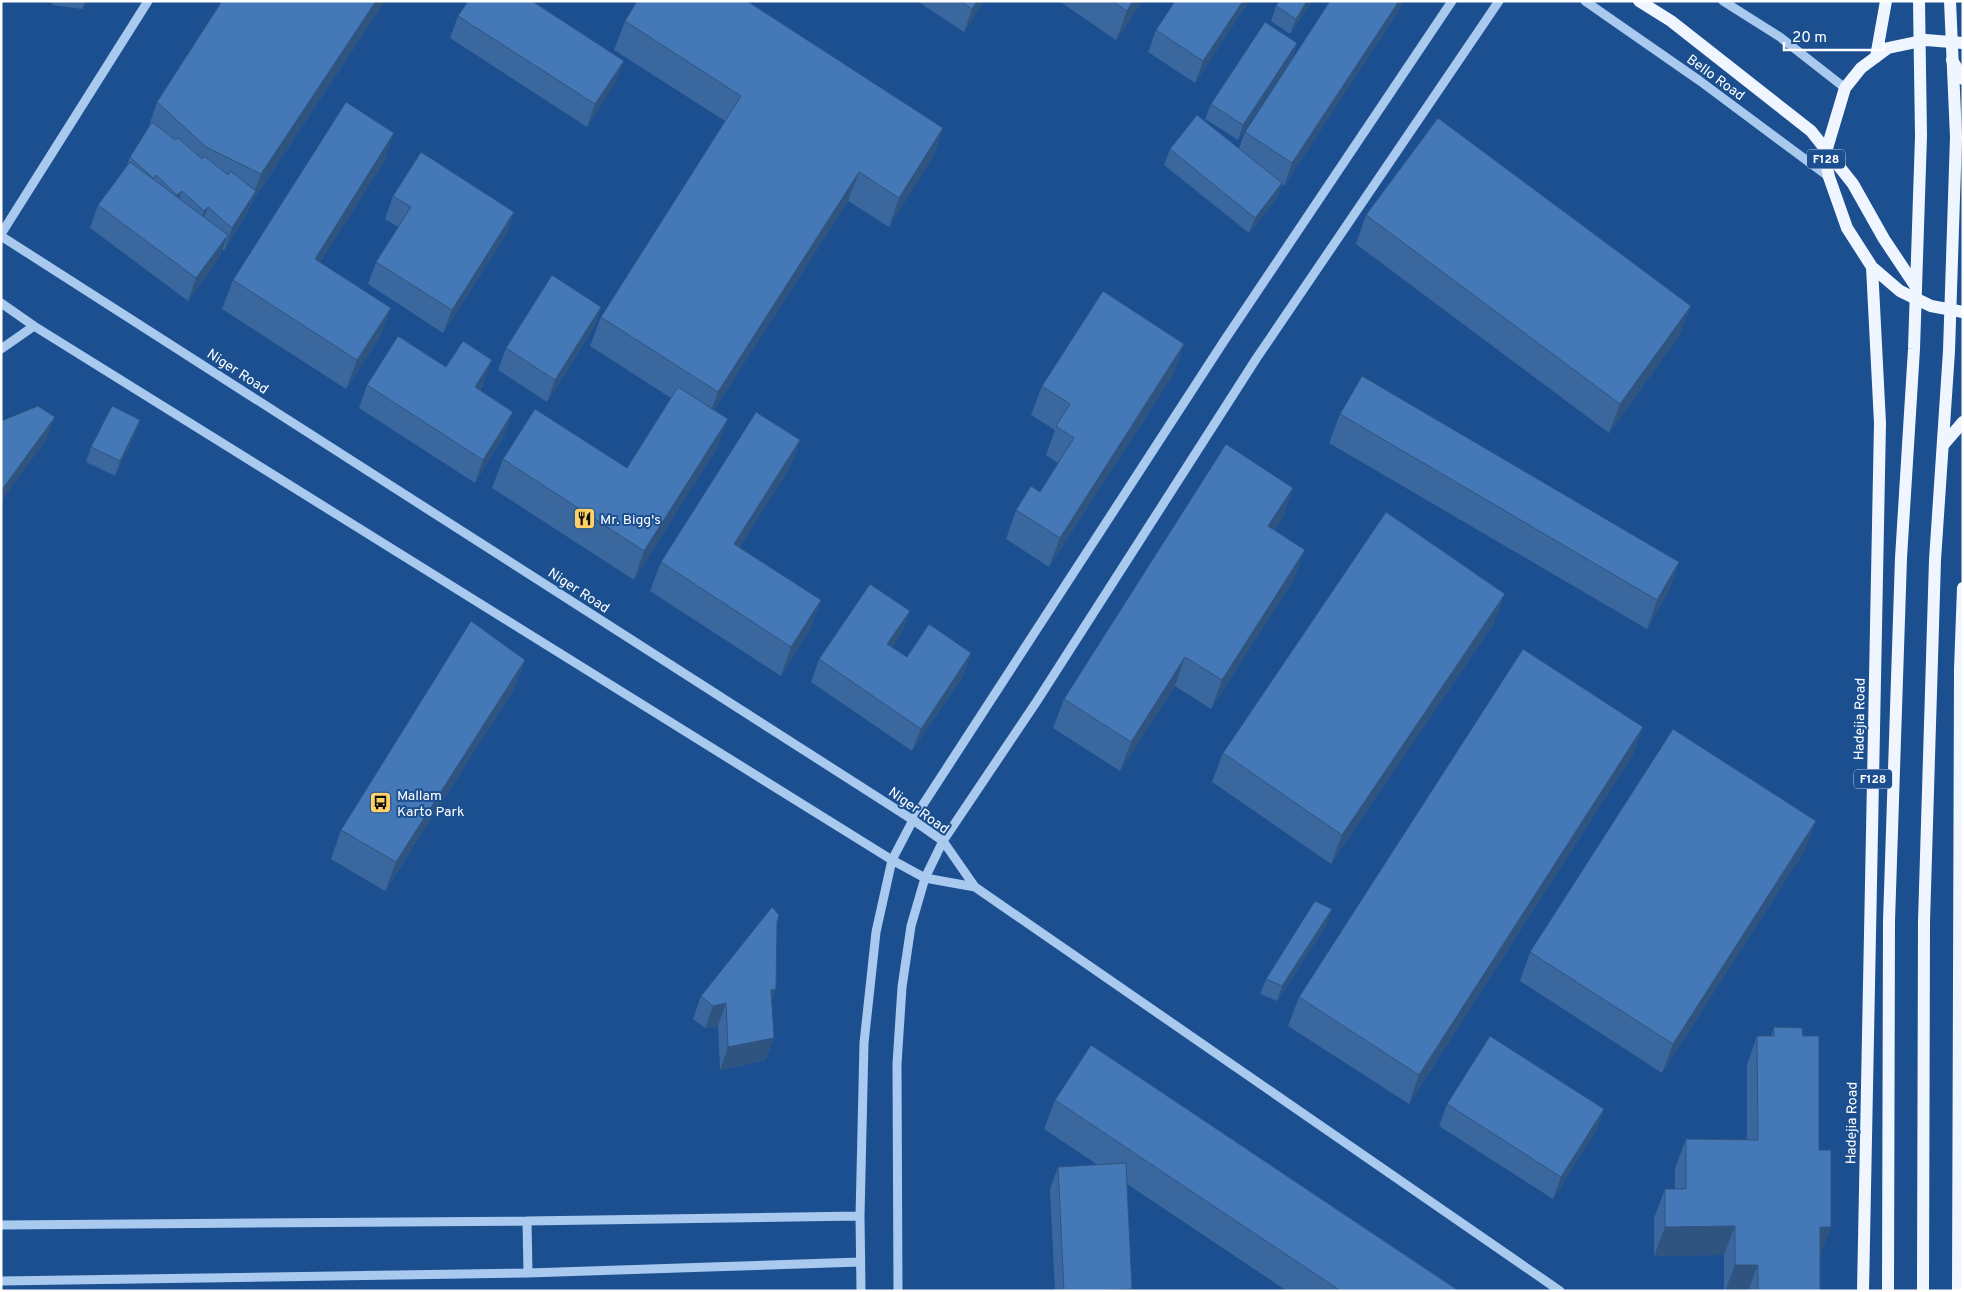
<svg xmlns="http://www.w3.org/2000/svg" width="1964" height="1292" font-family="Overpass,sans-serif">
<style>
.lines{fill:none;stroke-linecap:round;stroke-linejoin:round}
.minor{stroke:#a9c9ee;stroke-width:9}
.major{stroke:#f0f6ff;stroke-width:12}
.major-bridge{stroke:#f0f6ff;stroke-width:12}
.wall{fill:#3a679d}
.shaded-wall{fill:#305480}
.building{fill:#4478b7;stroke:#305480}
.labels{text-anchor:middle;stroke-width:4;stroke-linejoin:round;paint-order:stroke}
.shield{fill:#1b4f8f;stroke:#bbcadd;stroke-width:1}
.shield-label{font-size:12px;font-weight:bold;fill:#fff}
.street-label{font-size:14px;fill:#fff;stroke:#1b4f8f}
.poi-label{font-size:14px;fill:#fff;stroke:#1b4f8f;text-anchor:start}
</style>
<rect width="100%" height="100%" fill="#1b4f8f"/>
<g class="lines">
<path class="minor" d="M1585 1 1700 81 1829 177
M1723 1 1780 37 1845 88
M1 234 148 1
M1 236 913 820 943 841 975 887 1560 1291
M1 303 34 326 892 860 925 878 975 887
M1 349 34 326
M527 1221 528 1273
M1 1225 527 1221 860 1216
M1 1281 528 1273 860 1262
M861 1291 860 1216 864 1043 876 932 892 860 913 820 1224 341 1452 1
M898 1291 897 1064 902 987 911 926 925 878 943 841 1037 701 1256 359 1499 1"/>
<path class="major" d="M1963 43 1926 40 1888 48 1861 68 1845 88 1825 155 1829 177 1847 228 1872 267 1900 291 1931 306 1963 312
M1876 57 1886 1
M1952 60 1963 79
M1943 445 1963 422
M1863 1291 1880 423 1872 267
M1958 1291 1960 669 1963 588"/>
<path class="major-bridge" d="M1639 1 1671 21 1811 131 1853 184 1884 239 1916 287
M1888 1291 1889 921 1901 558 1914 349 1921 136 1919 1
M1923 1291 1924 922 1935 560 1949 351 1956 137 1950 1"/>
</g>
<path class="wall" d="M50 1H87L82 9 53 5Z
M222 1H385L252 202 247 213 224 251 222 249 219 258 188 301 90 228 98 205 127 165 130 157 147 131 157 102Z
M917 1H983L981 6 964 32Z
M1059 1H1142L1116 40Z
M1249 1 1195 83 1148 52 1156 30Z
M1279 1H1312L1290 34 1271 21 1276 6Z
M1330 1H1403L1399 10 1284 186 1282 184 1277 198 1249 233 1164 165 1170 149 1239 148 1245 132Z
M458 16 615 83 587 127 450 38Z
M625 21 943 128 933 157 889 227 848 201 714 410 717 448 634 580 492 488 503 459 627 468 671 398 590 346 601 317 725 121 614 50Z
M1297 43 1292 59 1238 140 1205 119 1211 104Z
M384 162 320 262 380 337 346 389 222 309 233 280Z
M393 196 514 212 506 235 443 333 368 284 376 262 398 227 385 219Z
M1366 215 1680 335 1609 433 1356 244Z
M601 307 593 329 547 402 498 370 506 348Z
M446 367 484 383 480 390 505 434 475 483 359 408 367 385Z
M1174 373 1049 567 1006 539 1016 510 1040 492 1058 463 1046 455 1055 430 1031 415 1042 386Z
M1340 414 1679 562 1669 591 1647 629 1329 443Z
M140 420 134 436 115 476 86 462 91 447Z
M800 440 789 469 739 548 821 600 810 629 781 676 650 591 661 562Z
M1293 488 1283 517 1274 530 1294 579 1211 709 1175 686 1120 771 1053 728 1064 699Z
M910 611 901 634 892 647 907 657 971 653 963 676 912 751 811 682 819 659Z
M1494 623 1331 864 1212 782 1223 753Z
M525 660 514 689 385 891 331 859 341 830Z
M1643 727 1632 756 1409 1104 1288 1026 1299 997Z
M1805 850 1662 1073 1520 981 1530 952Z
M777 922 776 989 772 1000 774 1038 765 1060 720 1070 718 1026 705 1028 693 1019 701 996Z
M1327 924 1277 1001 1260 994 1266 979Z
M1774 1027 1803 1036 1819 1150 1820 1256V1291H1724V1255L1654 1256V1218L1665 1189H1675V1168L1686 1139 1747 1140V1065L1757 1036H1771Z
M1055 1100 1459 1291H1287L1127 1184 1131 1291H1055L1050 1189 1058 1167 1098 1165 1044 1129Z
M1447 1104 1604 1109 1596 1131 1553 1199 1439 1126Z"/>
<path class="shaded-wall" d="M85 1H87L82 9Z
M376 1H385L252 202 247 213 224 251 232 228 254 193 261 174Z
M977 1H983L981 6 964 32 972 9Z
M1133 1H1142L1116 40 1127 11Z
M1243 1H1249L1195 83 1203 61Z
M1307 1H1312L1290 34 1296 19Z
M1399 1H1403L1399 10 1284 186 1292 163Z
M1297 43 1292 59 1238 140 1243 125Z
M624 61 615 83 587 127 595 104Z
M943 128 933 157 889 227 899 198Z
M394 133 384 162 304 288 315 259Z
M859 172 848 201 707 421 718 392Z
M1282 183 1277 198 1249 233 1255 218Z
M182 191 174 213 169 217 177 195Z
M208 207 199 229 196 234 204 211Z
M514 212 506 235 443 333 452 310Z
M228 235 219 258 188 301 196 278Z
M1691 306 1680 335 1609 433 1620 404Z
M601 307 593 329 547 402 555 380Z
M391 308 380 337 346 389 357 360Z
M1184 344 1174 373 1049 567 1060 538Z
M492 360 484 383 467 409 475 387Z
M513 412 505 434 475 483 483 460Z
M55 417 47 439 1 502V491Z
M728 419 717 448 634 580 644 551Z
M140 420 134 436 115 476 120 461Z
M800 440 789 469 723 573 734 544Z
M1293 488 1283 517 1258 555 1268 526Z
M1305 550 1294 579 1211 709 1222 680Z
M1679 562 1669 591 1647 629 1657 600Z
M1505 594 1494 623 1331 864 1342 835Z
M821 600 810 629 781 676 791 647Z
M910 611 901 634 879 666 887 644Z
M971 653 963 676 912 751 921 729Z
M1185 657 1175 686 1120 771 1131 742Z
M525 660 514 689 385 891 396 862Z
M1643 727 1632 756 1409 1104 1419 1075Z
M1816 821 1805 850 1662 1073 1673 1044Z
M1332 909 1327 924 1277 1001 1282 986Z
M776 989 768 1011 771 990Z
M726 1003 718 1026 705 1028 713 1006Z
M774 1038 765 1060 720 1070 728 1047Z
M1604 1109 1596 1131 1553 1199 1561 1177Z
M1735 1226 1724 1255 1654 1256 1665 1227Z
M1820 1227H1831L1820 1256H1809Z
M1735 1265H1758L1748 1291H1725Z
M1132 1289 1131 1291H1091Z"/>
<path class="building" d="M222 1H376L261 174 206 147 157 102Z
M468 1H532L624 61 595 104 458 16Z
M637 1H747L943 128 899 198 859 172 718 392 601 317 741 96 625 21Z
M960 1H977L972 9Z
M1112 1H1133L1127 11Z
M1175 1H1243L1203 61 1156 30Z
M1279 1H1307L1296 19 1276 6Z
M1330 1H1399L1292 163 1245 132Z
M1265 22 1297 43 1243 125 1211 104Z
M346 102 394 133 315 259 391 308 357 360 233 280Z
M1197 115 1282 183 1255 218 1170 149Z
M1438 118 1691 306 1620 404 1366 215Z
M152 122 175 140 178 138 202 159 204 156 228 175 230 171 256 191 232 228 208 207 204 211 182 191 177 195 156 175 153 178 130 157Z
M421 152 514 212 452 310 376 262 411 207 393 196Z
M130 162 228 235 196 278 98 205Z
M552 275 601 307 555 380 506 348Z
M1103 291 1184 344 1060 538 1016 510 1031 486 1040 492 1074 438 1056 426 1070 404 1042 386Z
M398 336 446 367 463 341 492 360 475 387 513 412 483 460 367 385Z
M1362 376 1679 562 1657 600 1340 414Z
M678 387 728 419 644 551 503 459 535 409 627 468Z
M38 406 55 417 1 491V421Z
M112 406 140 420 120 461 91 447Z
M756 412 800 440 734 544 821 600 791 647 661 562Z
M1226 444 1293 488 1268 526 1305 550 1222 680 1185 657 1131 742 1064 699Z
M1386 512 1505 594 1342 835 1223 753Z
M870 584 910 611 887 644 907 657 929 624 971 653 921 729 819 659Z
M471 621 525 660 396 862 341 830Z
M1523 649 1643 727 1419 1075 1299 997Z
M1673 729 1816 821 1673 1044 1530 952Z
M1315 901 1332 909 1282 986 1266 979Z
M772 907 779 915 777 922 776 989 771 990 774 1038 728 1047 726 1003 713 1006 701 996Z
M1774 1027 1802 1028 1803 1036H1819V1150H1831V1227H1820V1291H1758V1265H1735V1226L1665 1227V1189H1686V1139L1758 1140 1757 1036H1774Z
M1490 1036 1604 1109 1561 1177 1447 1104Z
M1091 1045 1459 1291H1341L1055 1100Z
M1126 1163 1132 1289 1091 1291H1064L1058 1167Z"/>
<defs>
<symbol id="restaurant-square" viewBox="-11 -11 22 22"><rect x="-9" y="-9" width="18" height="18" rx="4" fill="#ffd166" stroke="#1b4f8f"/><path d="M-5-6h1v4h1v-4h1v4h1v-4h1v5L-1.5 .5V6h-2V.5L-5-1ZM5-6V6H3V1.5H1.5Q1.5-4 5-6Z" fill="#111"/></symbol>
<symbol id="bus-square" viewBox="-11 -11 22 22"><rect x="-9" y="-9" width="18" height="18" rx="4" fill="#ffd166" stroke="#1b4f8f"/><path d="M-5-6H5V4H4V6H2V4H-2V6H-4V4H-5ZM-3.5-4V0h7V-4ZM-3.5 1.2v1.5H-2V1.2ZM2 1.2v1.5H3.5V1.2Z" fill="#111"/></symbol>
</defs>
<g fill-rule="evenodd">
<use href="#restaurant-square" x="572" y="506" width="25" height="25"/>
<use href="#bus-square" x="368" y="790" width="25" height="25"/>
</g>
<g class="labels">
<g class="shield">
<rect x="1807" y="149.5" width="38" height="19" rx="4"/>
<rect x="1854" y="769.5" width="38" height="19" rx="4"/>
</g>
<g class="shield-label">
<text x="1826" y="163">F128</text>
<text x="1873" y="783">F128</text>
</g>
<g class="street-label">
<text transform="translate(1716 77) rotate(36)" y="5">Bello Road</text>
<text transform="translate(238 371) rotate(33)" y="5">Niger Road</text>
<text transform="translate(579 590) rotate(33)" y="5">Niger Road</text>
<text transform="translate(1859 719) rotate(-89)" y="5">Hadejia Road</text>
<text transform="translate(919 810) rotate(35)" y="5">Niger Road</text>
<text transform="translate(1851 1123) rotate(-89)" y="5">Hadejia Road</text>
</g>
<g class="poi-label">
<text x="600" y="524">Mr. Bigg's</text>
<text x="397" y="800">Mallam<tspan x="397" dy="16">Karto Park</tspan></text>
</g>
</g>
<rect width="1964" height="1292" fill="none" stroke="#ffffff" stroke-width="5"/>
<path d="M1784 42v8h100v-8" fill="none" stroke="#ffffff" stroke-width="2.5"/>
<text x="1792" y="42" font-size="15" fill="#ffffff" stroke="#1b4f8f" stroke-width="4" paint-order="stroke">20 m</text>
</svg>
